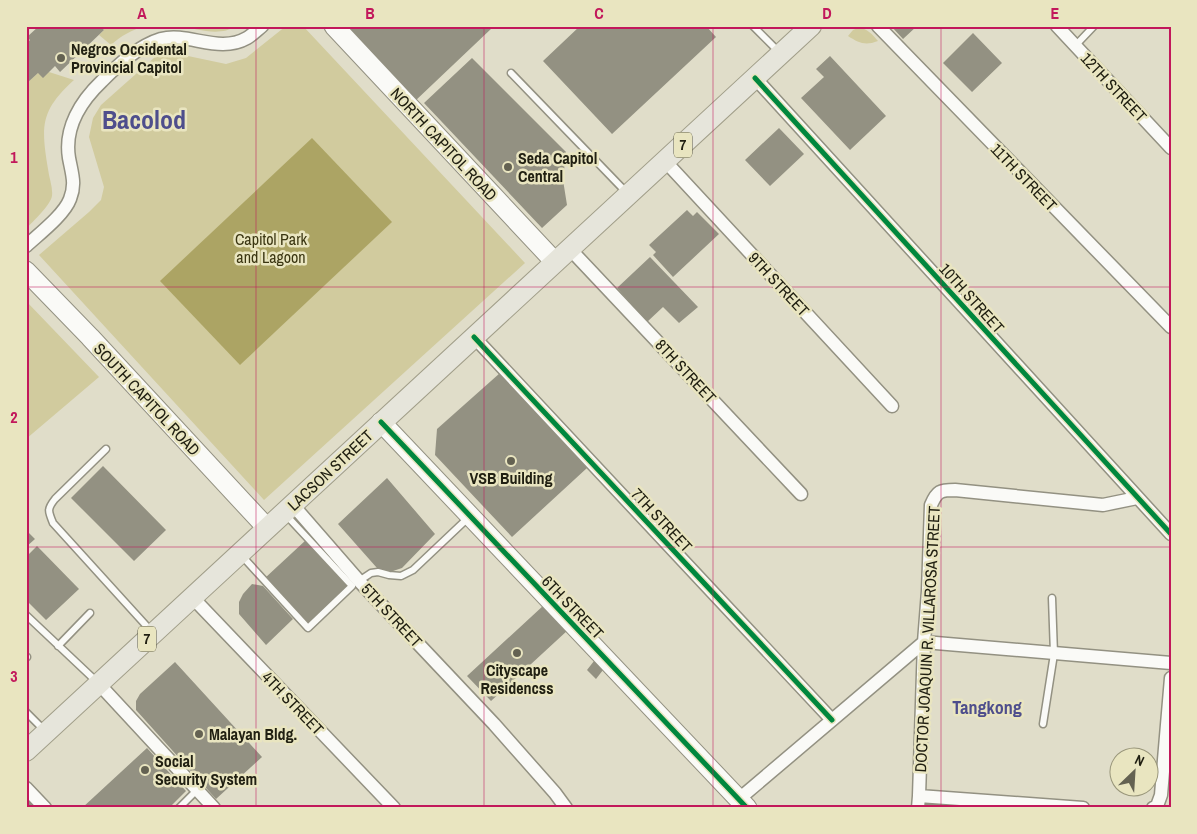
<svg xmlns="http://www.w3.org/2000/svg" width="1197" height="834" font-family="'Archivo Narrow',sans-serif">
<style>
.green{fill:#d1cb9e}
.water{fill:#aca464}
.building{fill:#939182}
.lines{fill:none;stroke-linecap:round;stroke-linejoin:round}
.lane-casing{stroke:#939182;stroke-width:9}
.street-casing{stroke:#939182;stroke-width:15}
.secondary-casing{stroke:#939182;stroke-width:21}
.primary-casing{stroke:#a19e89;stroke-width:22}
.lane{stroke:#fafaf7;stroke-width:6}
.street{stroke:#fafaf7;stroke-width:12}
.secondary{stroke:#fafaf7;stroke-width:19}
.primary{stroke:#e6e5db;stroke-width:20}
.cycleway-casing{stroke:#e9e5c0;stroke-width:8}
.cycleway{stroke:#00873e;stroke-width:5}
.grid{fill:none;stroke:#c2185b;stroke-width:1;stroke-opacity:0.55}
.poi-dot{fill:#646252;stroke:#e9e5c0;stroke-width:2}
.labels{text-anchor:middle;stroke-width:5;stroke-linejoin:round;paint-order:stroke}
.shield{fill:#e9e5c0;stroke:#5d5b46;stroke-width:1}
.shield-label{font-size:15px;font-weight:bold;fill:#212012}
.poi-label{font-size:16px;font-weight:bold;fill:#212012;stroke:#e9e5c0;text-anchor:start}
.street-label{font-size:16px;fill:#212012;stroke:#e9e5c0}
.park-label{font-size:16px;fill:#3a3511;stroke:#e9e5c0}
.neighbourhood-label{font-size:18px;font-weight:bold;fill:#4e4e8c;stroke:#e9e5c0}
.town-label{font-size:26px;font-weight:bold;fill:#4e4e8c;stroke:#e9e5c0}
.neatline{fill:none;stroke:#c2185b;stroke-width:2}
.grid-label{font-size:16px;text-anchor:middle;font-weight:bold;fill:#c2185b}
</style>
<rect width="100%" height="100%" fill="#e0ddc9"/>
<path class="green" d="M100 26H145C131 30 121 36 111 45L99 35 104 30Z
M179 26H236C220 37 197 29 179 26Z
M286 26H303L525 263 264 500 39 255 89 212 101 200 104 187 89 137 93 118 101 105 155 57 169 52 226 64 246 58Z
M858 28C867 28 872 34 878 41 865 46 859 43 848 36L853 30Z
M49 72 74 80C40 111 41 126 48 169 49 178 53 187 52 196 50 206 33 221 26 229V84L38 73Z
M26 301 99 377 26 439Z"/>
<path class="water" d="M312 138 392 222 240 365 160 281Z"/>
<path class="building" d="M39 26H100L104 30 60 72 55 66 43 78 38 73 26 84V44L30 40 27 37Z
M343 26H490L492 28 414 102Z
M580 26H706L716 37 612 134 543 61Z
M891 26H917L903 39Z
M973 33 1002 63 972 92 943 63Z
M830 56 886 116 850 150 801 98 824 77 816 69Z
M472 58 566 152 563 180 567 205 542 228 424 103Z
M779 128 804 154 770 186 745 160Z
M687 210 693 216 697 212 719 234 673 277 653 255 656 252 649 245Z
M650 257 698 307 679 323 663 307 647 322 617 288Z
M500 373 587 468 512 537 435 455 437 429Z
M103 466 166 530 134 561 71 498Z
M387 478 435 534 402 568 390 572 377 568 338 524Z
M26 530 35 539 26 547Z
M306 540 348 586 307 624 265 578Z
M37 546 79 589 46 620 26 600V557Z
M252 584 263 586 293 619 266 645 239 614V602L243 594Z
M544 605 568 630 491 701 467 676Z
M594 661 603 670 596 679 587 670Z
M175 662 262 757 216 799 136 710V701L140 694Z
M147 748 186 791 169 808H82Z
M26 798 36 808H26Z"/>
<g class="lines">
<defs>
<path id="lane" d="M753 26 778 51
M1075 46 1094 26
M511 73 626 192
M106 449 55 499C47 509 48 511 53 523L152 632
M242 556 308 628 352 586 286 515
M359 581 371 573 378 572 389 575 401 576 413 570 468 518
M26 615 96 681
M58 646 90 613
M26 657H27
M26 712 44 730
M1043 724 1054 654 1052 598
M179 808 197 790"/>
<path id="street" d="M878 26 1171 327
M1057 26 1171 148
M755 78 1171 534
M665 161 892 406
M26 246C39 234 64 215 70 199 76 184 72 174 69 158 64 128 81 101 102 81 118 65 138 46 161 39 189 32 219 54 247 38 252 35 257 30 262 26
M570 249 801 494
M474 337 832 720
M292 504 359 581 494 724 555 793 566 808
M192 597 394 808
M99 684 214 808
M26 788 45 808
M919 796 1083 808
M739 799 924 642 1171 663
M918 808 919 796 924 642 928 591 931 505C937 491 940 490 955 490L1103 505 1137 498
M1153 808 1157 806 1161 795 1171 678"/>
<path id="secondary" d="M334 26 555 262
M26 271 90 337 267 528
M381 422 747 808"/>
<path id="primary" d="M26 751 811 26"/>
</defs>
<use href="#lane" class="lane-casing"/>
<use href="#street" class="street-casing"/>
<use href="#secondary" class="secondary-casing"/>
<use href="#primary" class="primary-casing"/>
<use href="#lane" class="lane"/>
<use href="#street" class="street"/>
<use href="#secondary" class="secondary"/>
<use href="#primary" class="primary"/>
<defs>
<path id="cycleway" d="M755 78 1171 534
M474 337 832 720
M381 422 747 808"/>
</defs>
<use href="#cycleway" class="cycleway-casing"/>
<use href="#cycleway" class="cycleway"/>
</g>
<path class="grid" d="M256 26V808M484 26V808M713 26V808M941 26V808M26 287H1171M26 547H1171"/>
<g class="poi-dot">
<circle cx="61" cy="58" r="5"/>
<circle cx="508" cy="167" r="5"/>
<circle cx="511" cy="461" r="5"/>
<circle cx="517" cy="653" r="5"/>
<circle cx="199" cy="734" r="5"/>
<circle cx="145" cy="770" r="5"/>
</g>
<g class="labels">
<g class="shield">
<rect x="674" y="132.5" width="18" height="25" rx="4"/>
<rect x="138" y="626.5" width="18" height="25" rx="4"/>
</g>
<g class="shield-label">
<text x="683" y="150">7</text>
<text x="147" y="644">7</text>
</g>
<g class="poi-label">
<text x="71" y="55">Negros Occidental<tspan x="71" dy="18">Provincial Capitol</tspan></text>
<text x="518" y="164">Seda Capitol<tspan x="518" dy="18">Central</tspan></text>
<text x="511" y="484" text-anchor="middle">VSB Building</text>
<text x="517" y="676" text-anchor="middle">Cityscape<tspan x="517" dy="18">Residencss</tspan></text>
<text x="209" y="740">Malayan Bldg.</text>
<text x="155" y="767">Social<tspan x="155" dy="18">Security System</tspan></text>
</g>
<g class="street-label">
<text transform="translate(1114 87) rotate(47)" y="6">12TH STREET</text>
<text transform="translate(444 144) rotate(47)" y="6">NORTH CAPITOL ROAD</text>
<text transform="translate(1024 177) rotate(46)" y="6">11TH STREET</text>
<text transform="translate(779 284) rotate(47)" y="6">9TH STREET</text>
<text transform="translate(972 298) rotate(48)" y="6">10TH STREET</text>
<text transform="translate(686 371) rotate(47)" y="6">8TH STREET</text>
<text transform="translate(147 399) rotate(47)" y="6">SOUTH CAPITOL ROAD</text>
<text transform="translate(330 470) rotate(-43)" y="6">LACSON STREET</text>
<text transform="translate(662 520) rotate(47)" y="6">7TH STREET</text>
<text transform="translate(573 607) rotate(46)" y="6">6TH STREET</text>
<text transform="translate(392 615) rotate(47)" y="6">5TH STREET</text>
<text transform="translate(927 639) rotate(-87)" y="6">DOCTOR JOAQUIN R. VILLAROSA STREET</text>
<text transform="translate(293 703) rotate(46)" y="6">4TH STREET</text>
</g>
<g class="park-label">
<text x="271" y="245">Capitol Park<tspan x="271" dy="18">and Lagoon</tspan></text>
</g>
<g class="neighbourhood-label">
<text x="987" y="714">Tangkong</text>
</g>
<g class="town-label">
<text x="144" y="129">Bacolod</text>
</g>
</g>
<rect width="1197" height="834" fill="none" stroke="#e9e5c0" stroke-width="55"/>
<g transform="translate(1134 772) rotate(25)"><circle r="24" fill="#e9e5c0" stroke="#99967a"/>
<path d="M0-4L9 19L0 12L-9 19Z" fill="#646252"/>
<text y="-8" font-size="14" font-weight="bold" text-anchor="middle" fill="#212012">N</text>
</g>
<rect x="28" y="28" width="1142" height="778" class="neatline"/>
<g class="grid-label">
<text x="142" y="19">A</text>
<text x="370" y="19">B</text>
<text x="599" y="19">C</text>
<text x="827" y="19">D</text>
<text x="1055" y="19">E</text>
<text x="14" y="163">1</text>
<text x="14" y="423">2</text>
<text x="14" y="682">3</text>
</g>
</svg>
